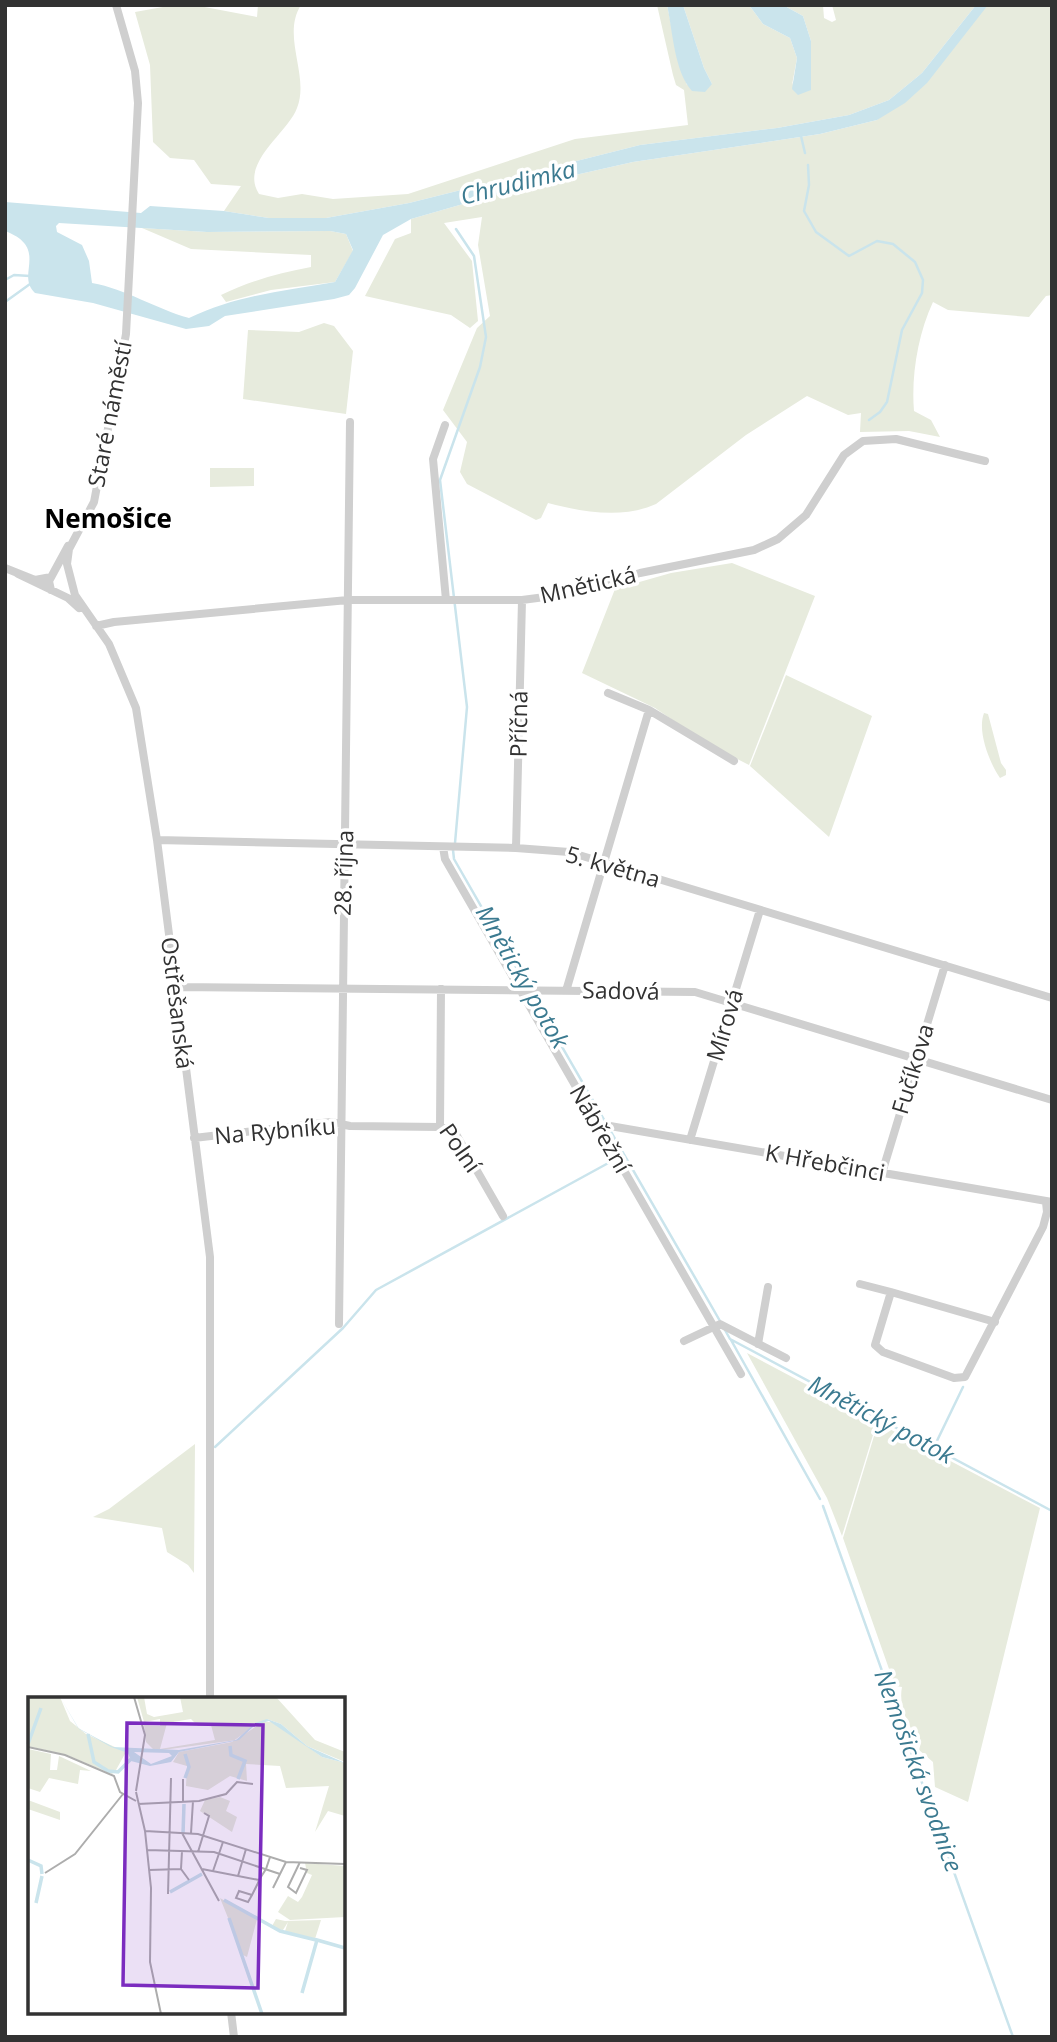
<svg xmlns="http://www.w3.org/2000/svg" width="1057" height="2042" font-family="'Open Sans',sans-serif">
<style>
.green{fill:#e7ebdd}
.water{fill:#cae4ec;fill-rule:evenodd}
.lines{fill:none;stroke-linecap:round;stroke-linejoin:round}
.stream{stroke:#cae4ec;stroke-width:2.5}
.minor{stroke:#cfcfcf;stroke-width:8}
.labels{text-anchor:middle;stroke-width:7;stroke-linejoin:round;paint-order:stroke}
.street-label{font-size:23px;fill:#323232;stroke:#fff}
.water-label{font-size:24px;font-style:italic;fill:#3b7a90;stroke:#fff}
.quarter-label{font-size:26px;font-weight:bold;fill:#000;stroke:#fff}
.inset-river{fill:none;stroke:#cae4ec;stroke-width:3.5}
.inset-road{fill:none;stroke:#adadad;stroke-width:2}
.view{fill:#7b2cbf;fill-opacity:0.15;stroke:#7b2cbf;stroke-width:3.5}
.inset-edge{fill:none;stroke:#323232;stroke-width:3.5}
</style>
<rect width="100%" height="100%" fill="#fff"/>
<path class="green" d="M174 5H194L257 17 258 5H301C281 36 310 76 297 108 288 133 239 163 259 194L278 198 302 194 333 199 408 194 575 139 688 125 684 90 676 85 673 75 657 5H667L679 63 687 85 712 84 704 68 683 5H749L763 24 790 38 797 58 792 85 811 41 803 16 783 5H823L824 18 832 22 836 20 832 5H976L922 73 889 100 849 115 777 128 640 145 409 203 326 218H269L224 211 241 186 211 184 194 160 170 158 153 142 150 65 135 12Z
M988 5H1052V295L1046 296 1029 317 948 310 933 302C918 334 911 376 914 411L931 420 940 437 909 431 860 432 861 413 848 415 807 396 746 435 656 504C623 519 582 512 548 503L541 518 536 520 467 484 460 472 467 442 443 410 477 328 490 316 478 245 482 217 444 223 472 261 478 321 470 328 451 315 365 296 395 239 411 233V219L522 187 633 162 820 134 877 120Z
M142 228 207 232 330 231 346 234 353 251 335 282 271 290 226 302 221 295C250 281 279 273 311 267V255L191 249Z
M324 323 334 326 353 351 346 414 243 399 248 330 299 332Z
M210 468H254V486L210 487Z
M732 563 815 596 749 765 708 744 655 708 582 673 615 589 671 573Z
M786 675 872 716 829 837 750 766Z
M984 713 988 714 1001 763 1006 770V775L1000 778C989 762 977 731 984 713Z
M747 1353 877 1422 842 1536 827 1498Z
M878 1423 1040 1508 968 1802 935 1787 933 1762 919 1750 921 1743C909 1728 898 1707 902 1687L895 1686 843 1538Z
M195 1444 194 1573 188 1565 167 1552 162 1528 93 1517 109 1509Z"/>
<path class="water" d="M667 5H683L704 68 712 84 705 92 692 91C674 71 673 32 667 5Z
M749 5H783L803 16 811 41V90L798 95 792 89 797 58 790 38 763 24Z
M976 5H988L927 83 905 103 877 120 820 134 633 162 522 187 411 219 383 235 355 288 349 295 334 299 225 316 209 326 186 329 93 303 35 293C15 275 50 248 5 231V202L141 213 150 206 224 211 269 218H326L409 203 640 145 777 128 849 115 889 100 922 73ZM59 223 207 232 330 231 346 234 353 250 335 282C284 291 237 295 189 318 156 309 126 289 92 283L89 261 82 245 57 232 56 226Z"/>
<g class="lines">
<path class="stream" d="M801 136 805 153
M808 165 809 185 804 211 816 232 849 256 877 241 893 244 915 262 923 280 922 293 902 330 887 402 880 412 869 420
M5 280 14 275 30 276
M5 302 30 284
M455 843 467 707 440 480 480 367 486 337 474 256 456 229
M453 850 454 859 528 988
M531 993 720 1321
M725 1330 730 1339 1052 1511
M731 1340 820 1499
M215 1447 343 1328 376 1290 623 1155
M934 1447 963 1387
M823 1506 1013 2037"/>
<path class="minor" d="M116 5 135 71 138 103 126 334 94 502 69 549 67 564 75 595 109 644 136 708 157 840 210 1257V1699
M445 425 433 459 446 600
M5 568 35 580 51 577
M18 574 68 598 79 608
M51 590 49 581 68 546
M96 626 114 622 348 600H522L568 594 640 573 754 550 778 539 806 515 844 455 863 441 896 439 985 461
M649 710 734 761
M157 840 516 848 569 852 1052 998
M443 847 445 859 741 1374
M516 848 522 600
M175 987 695 992 1052 1100
M441 989 440 1127 453 1129 503 1216
M566 991 649 710 608 693
M598 1127 610 1126 1052 1202
M194 1138 331 1122 350 1126 440 1127
M690 1140 760 910
M882 1173 945 965
M860 1284 891 1292
M995 1322 891 1292 875 1345 883 1352 954 1378 965 1377 1043 1227 1047 1212 1046 1202
M339 1324 350 422
M684 1341 720 1324 786 1358
M758 1344 768 1287
M231 2012 234 2037"/>
</g>
<g class="labels">
<g class="street-label">
<text transform="translate(110 414) rotate(-79)" y="8">Staré náměstí</text>
<text transform="translate(588 585) rotate(-13)" y="8">Mnětická</text>
<text transform="translate(519 724) rotate(-89)" y="8">Příčná</text>
<text transform="translate(613 867) rotate(16)" y="8">5. května</text>
<text transform="translate(344 873) rotate(-88)" y="8">28. října</text>
<text transform="translate(621 991) rotate(1)" y="8">Sadová</text>
<text transform="translate(177 1003) rotate(83)" y="8">Ostřešanská</text>
<text transform="translate(725 1025) rotate(-73)" y="8">Mírová</text>
<text transform="translate(913 1069) rotate(-73)" y="8">Fučíkova</text>
<text transform="translate(600 1129) rotate(60)" y="8">Nábřežní</text>
<text transform="translate(275 1131) rotate(-5)" y="8">Na Rybníku</text>
<text transform="translate(460 1148) rotate(55)" y="8">Polní</text>
<text transform="translate(825 1163) rotate(10)" y="8">K Hřebčinci</text>
</g>
<g class="water-label">
<text transform="translate(518 183) rotate(-14)" y="8">Chrudimka</text>
<text transform="translate(522 977) rotate(60)" y="8">Mnětický potok</text>
<text transform="translate(881 1420) rotate(28)" y="8">Mnětický potok</text>
<text transform="translate(918 1771) rotate(70)" y="8">Nemošická svodnice</text>
</g>
<g class="quarter-label">
<text x="108" y="528">Nemošice</text>
</g>
</g>
<g transform="translate(28 1697)">
<rect width="317" height="317" fill="#fff"/>
<path d="M0 0H32L42 24 58 37 98 55 88 73 84 77 39 58 0 49ZM109 0H116L119 17 126 20 155 15 152 0H248L287 43 317 55V65L279 49 253 27 239 22 208 43 127 54 118 45 116 28 132 29V22L116 25ZM163 22 170 29 183 28 187 43 132 52 139 26ZM231 25H245L294 60 317 66V119L300 114 287 135 301 89 258 91 252 69 218 67 219 84 202 79 180 93 158 89 159 69 145 65 151 55 204 45ZM0 52 23 57 22 73H29L31 59 63 74 52 73 50 87 21 81 12 95 0 91ZM192 100 202 104 198 114 209 120 204 135 172 114 177 103ZM0 103 32 115V123L0 112ZM277 166 317 169V220L262 223 250 215 260 199 270 205 274 200 284 178 279 176ZM192 201 229 222 219 260 215 258ZM248 222 257 224 293 223 287 242 257 234 260 225 255 233 249 232 244 229Z" fill="#e7ebdd" fill-rule="evenodd"/>
<path d="M32 0 50 31 85 50 151 53 208 43 227 26 239 22 253 27 279 49 317 66 294 60 241 24 227 28 211 43 151 55 143 65 122 69 103 64 100 56 83 50 51 32ZM106 55 141 56 144 59 123 67Z" fill="#cae4ec" fill-rule="evenodd"/>
<path class="inset-river" d="M60 37 66 65 80 74 90 75 103 62M0 47 13 11M202 49 203 58 217 64 210 82M157 81 161 70 157 57M155 137 156 107M0 163 13 169 14 177M142 195 174 177M196 203 252 234 288 243M8 206 14 179M201 221 234 317M274 296 289 243 317 251"/>
<path class="inset-road" d="M106 0 117 38 108 94M0 50 37 58 86 79 92 95 108 104M108 95 117 134 123 191 122 265 133 317M155 104V82M110 107 171 104 198 97 209 85 225 87M117 134 170 137 258 165 317 167M154 136 191 204M163 136 165 104M119 153 186 155 252 177M154 154 153 172 161 183M170 155 181 119 176 116M272 165 260 190 268 196 279 173 272 171M174 172 231 183M121 173 153 172M185 174 195 145M17 176 47 157 95 97M210 179 218 152M245 191 258 165M140 197 143 81M224 198 211 194 208 201 220 205 224 198 230 186 231 183 238 172 242 160"/>
<path class="view" d="M99 26 235 28 230 291 95 288Z"/>
<rect width="317" height="317" class="inset-edge"/>
</g>
<rect width="1057" height="2042" fill="none" stroke="#323232" stroke-width="14"/>
</svg>
